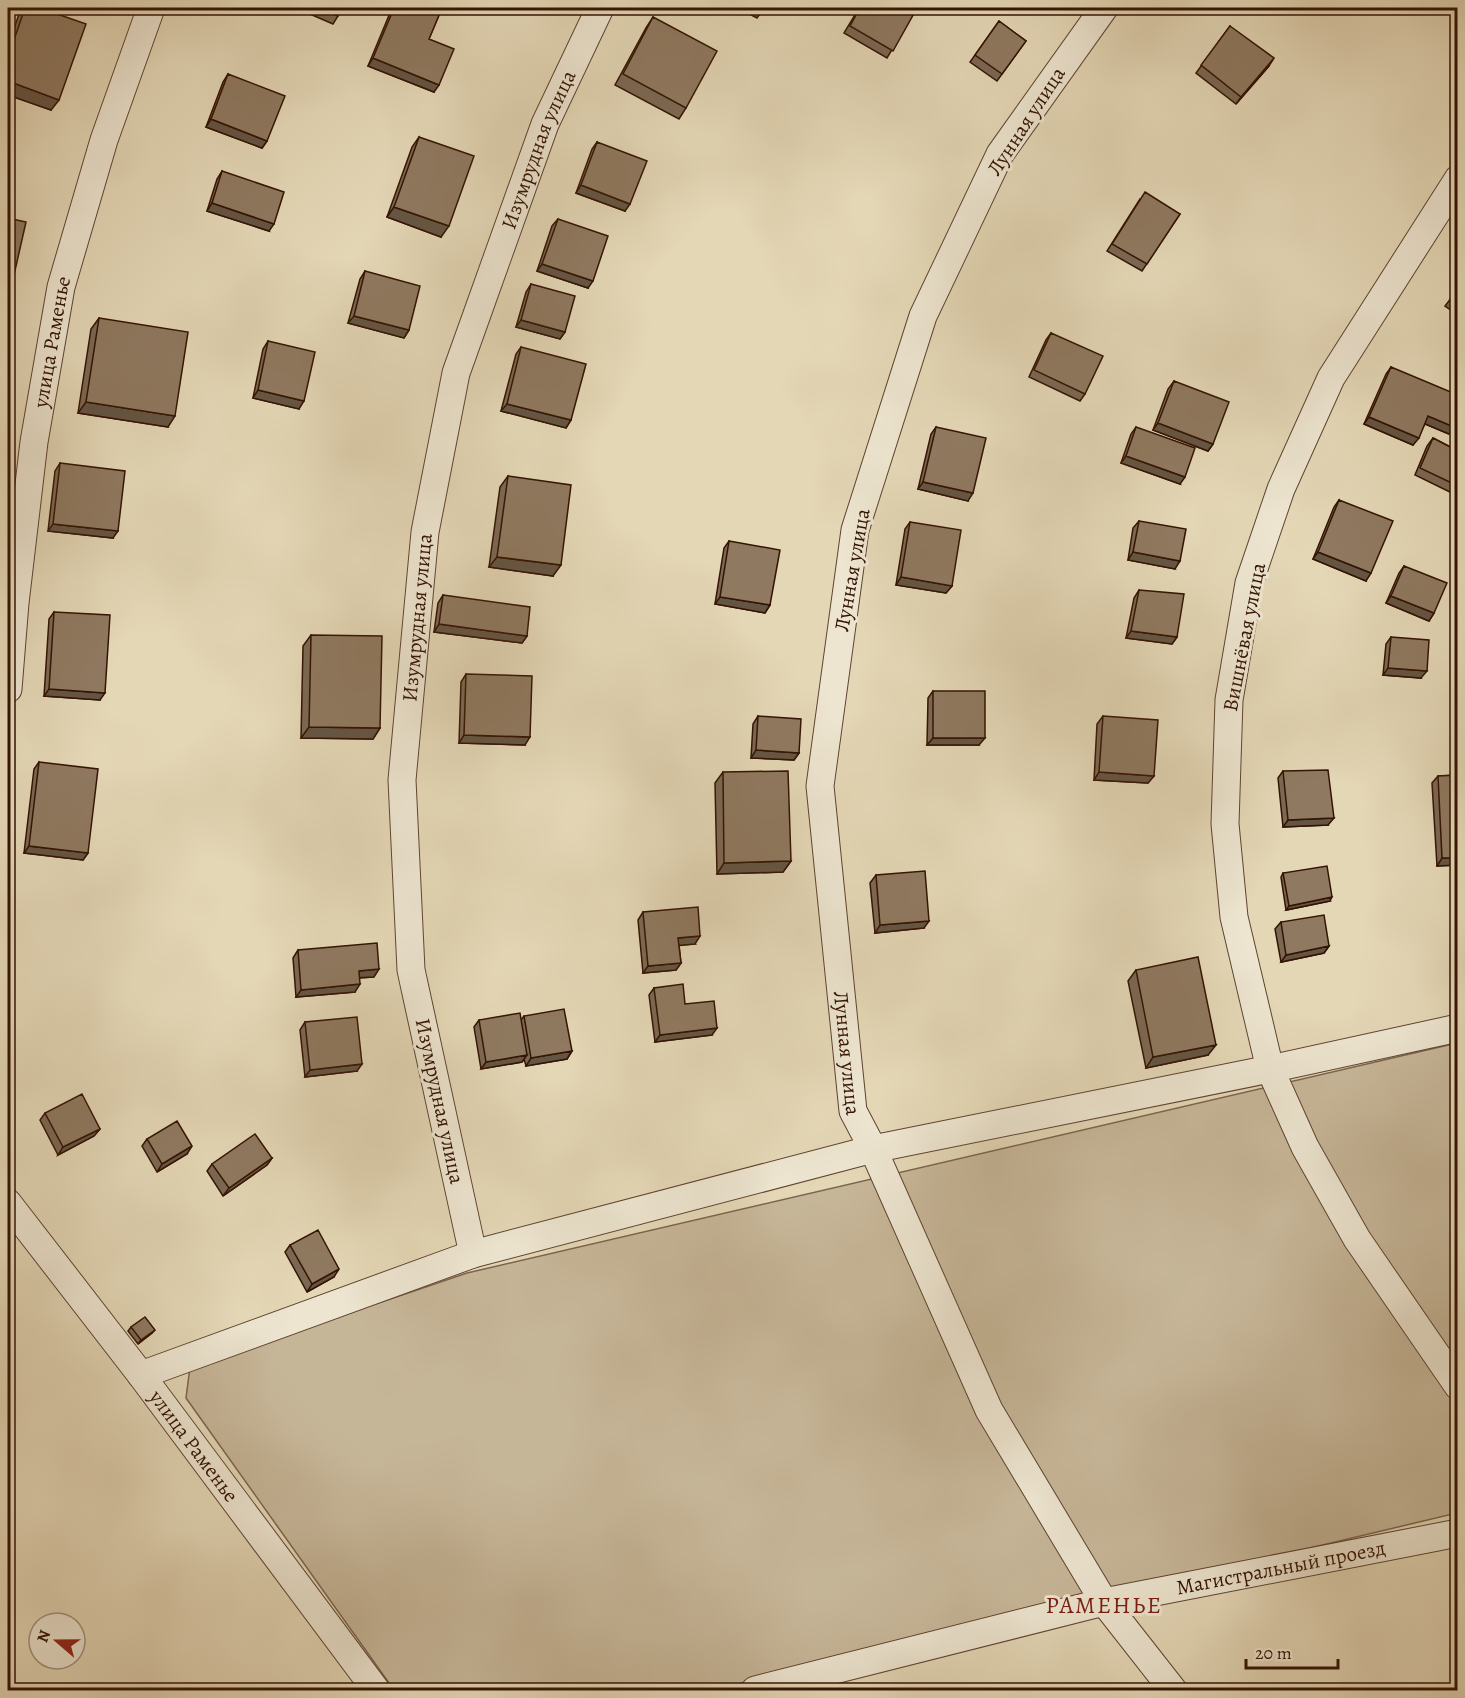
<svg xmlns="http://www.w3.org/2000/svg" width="1465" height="1698" font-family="Alegreya,serif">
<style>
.green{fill:#c6b698;stroke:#7c644e;stroke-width:1.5}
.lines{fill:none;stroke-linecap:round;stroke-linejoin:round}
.street-casing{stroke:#5f4430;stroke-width:29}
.street{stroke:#ede5d0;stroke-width:27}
.wall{fill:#7b6853;stroke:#331303;stroke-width:1.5}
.shaded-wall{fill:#645543;stroke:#331303;stroke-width:1.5}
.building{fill:#8f7960;stroke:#331303;stroke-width:1.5}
.labels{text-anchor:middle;stroke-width:6;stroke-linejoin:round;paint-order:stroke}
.street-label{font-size:21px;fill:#331303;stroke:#ede5d0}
.quarter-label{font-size:24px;letter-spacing:1.5px;fill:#7a1f14;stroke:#ede5d0}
</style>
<rect width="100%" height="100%" fill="#e4d7b6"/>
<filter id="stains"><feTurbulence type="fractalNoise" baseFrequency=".00333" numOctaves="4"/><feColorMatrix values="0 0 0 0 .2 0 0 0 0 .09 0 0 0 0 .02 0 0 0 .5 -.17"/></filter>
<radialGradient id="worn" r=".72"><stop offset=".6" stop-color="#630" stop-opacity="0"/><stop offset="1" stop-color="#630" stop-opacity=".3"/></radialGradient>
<path class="green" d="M1457 1043V1513L712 1690H394L186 1398 190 1367 467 1273Z"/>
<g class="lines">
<defs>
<g id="street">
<path id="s1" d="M1104 8 1000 154 923 316 855 530 820 786 853 1111 873 1149 989 1410 1104 1602 1173 1690"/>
<path d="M1458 179 1331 378 1281 489 1249 583 1229 700 1225 824 1234 917 1270 1069 1305 1147 1357 1239 1458 1386"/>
<path id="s2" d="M8 689 15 603 34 442 61 287 104 140 151 8"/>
<path id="s3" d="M8 1203 141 1375 376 1690"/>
<path id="s4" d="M473 1254 411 970 402 780 425 532 456 373 545 124 600 8"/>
<path d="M141 1375 473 1254 873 1149 1270 1069 1458 1028"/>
<path id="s5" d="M755 1690 1104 1602 1458 1533"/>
</g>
</defs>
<use href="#street" class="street-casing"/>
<use href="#street" class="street"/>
</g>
<path class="wall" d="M23 8H40L51 110 8 95V46L19 14Z
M296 8H342L338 16 333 24Z
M392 8H442L429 39 434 92 368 66Z
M738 8H764L757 18Z
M859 8H917L887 58 844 33Z
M653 17 686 108 679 119 615 85 646 28Z
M999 21 1026 41 997 81 970 62Z
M1230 26 1269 66 1236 104 1196 73Z
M228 74 267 141 262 148 206 127 223 82Z
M419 137 441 237 387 217 412 147Z
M597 142 625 211 576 193 592 149Z
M222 171 269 231 207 211 217 179Z
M1140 199 1180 214 1142 271 1107 251Z
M558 219 588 288 537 271 552 226Z
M365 271 409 330 404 338 348 323 360 279Z
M531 284 565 332 560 339 516 327 526 292Z
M1458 289V315L1445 306Z
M99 318 168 427 78 413 91 329Z
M1051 333 1085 394 1080 401 1029 377 1046 340Z
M268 341 299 409 253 398 263 349Z
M521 347 571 420 566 428 501 411 516 354Z
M1391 367 1449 434 1425 424 1413 445 1364 424 1386 374Z
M1174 381 1213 444 1208 451 1153 430 1168 389Z
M936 427 968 501 918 489 931 434Z
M1136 427 1180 484 1121 463 1131 434Z
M1433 438 1458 451V496L1415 475 1427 446Z
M60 463 113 538 48 531 55 471Z
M508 476 553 576 489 567 500 487Z
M1339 500 1366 581 1313 559 1334 507Z
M1139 521 1175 569 1128 560 1133 528Z
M910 522 952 586 946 593 896 585 905 529Z
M729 541 770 605 765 613 715 604 724 548Z
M1404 566 1434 613 1429 621 1386 603 1399 573Z
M1139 590 1177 637 1172 644 1126 638 1134 598Z
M443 595 527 636 522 643 434 632 438 603Z
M54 612 100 700 44 696 49 619Z
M311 635 380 728 373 739 301 738 303 646Z
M1391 637 1421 678 1383 675 1386 644Z
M466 674 525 745 459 743 461 682Z
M933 691 979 745H927L928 698Z
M758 716 799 753 794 760 751 758 753 724Z
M1103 716 1154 776 1148 783 1094 780 1097 724Z
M39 762 88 853 83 860 24 853 34 769Z
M1283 771 1328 825 1283 827 1278 778Z
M723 772 791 861 783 872 717 874 715 783Z
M1458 775V865L1437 866 1432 783 1438 776Z
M1283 873 1330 901 1286 910 1281 877Z
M876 875 924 928 875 933 870 883Z
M643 912 695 944 679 945 681 963 676 970 643 973 638 920Z
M1281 922 1329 946 1324 953 1281 962 1275 929Z
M298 950 374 977 359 978 355 992 296 997 293 958Z
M1136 970 1208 1055 1146 1068 1128 981Z
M654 988 685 1004 712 1035 655 1042 649 995Z
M524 1016 572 1051 567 1059 526 1066 524 1059 522 1062 481 1069 474 1027 479 1020H521Z
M305 1022 357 1071 305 1077 300 1030Z
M45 1113 100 1129 94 1136 58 1155 40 1120Z
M147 1139 187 1154 157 1172 142 1146Z
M272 1158 267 1165 223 1196 207 1171 212 1164Z
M290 1245 334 1277 307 1292 285 1252Z
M131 1327 152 1333 138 1344 128 1331Z"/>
<path class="shaded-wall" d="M373 58 439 85 434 92 368 66Z
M1274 58 1269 66 1236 104 1241 97Z
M8 81 59 100 51 110 8 95Z
M211 119 267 141 262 148 206 127Z
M581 185 630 204 625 211 576 193Z
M212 203 274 224 269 231 207 211Z
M394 207 449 226 441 237 387 217Z
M542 264 593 281 588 288 537 271Z
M354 316 409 330 404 338 348 323Z
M521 320 565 332 560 339 516 327Z
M258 390 304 401 299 409 253 398Z
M86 402 175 416 168 427 78 413Z
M507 404 571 420 566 428 501 411Z
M1428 416 1454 427 1449 434 1423 423Z
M1369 417 1419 438 1413 445 1364 424Z
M1158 423 1213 444 1208 451 1153 430Z
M1126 456 1185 477 1180 484 1121 463Z
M923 482 973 493 968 501 918 489Z
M53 524 118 531 113 538 48 531Z
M1133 552 1180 561 1175 569 1128 560Z
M1318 552 1371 573 1366 581 1313 559Z
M497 557 561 565 553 576 489 567Z
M901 577 952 586 946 593 896 585Z
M1391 596 1434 613 1429 621 1386 603Z
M720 597 770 605 765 613 715 604Z
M439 624 527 636 522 643 434 632Z
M1131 631 1177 637 1172 644 1126 638Z
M1388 668 1427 671 1421 678 1383 675Z
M49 689 105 693 100 700 44 696Z
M309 727 380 728 373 739 301 738Z
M464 735 530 737 525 745 459 743Z
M933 738H985L979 745H927Z
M756 750 799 753 794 760 751 758Z
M1099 772 1154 776 1148 783 1094 780Z
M1334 818 1328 825 1283 827 1288 820Z
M29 846 88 853 83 860 24 853Z
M1442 858H1458V865L1437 866Z
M791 861 783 872 717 874 724 863Z
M1332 897 1330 901 1286 910 1289 906Z
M929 921 924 928 875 933 880 925Z
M700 936 695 944 673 946 678 938Z
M1329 946 1324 953 1281 962 1286 955Z
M681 963 676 970 643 973 648 966Z
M379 969 374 977 354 978 359 971Z
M360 984 355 992 296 997 301 990Z
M717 1028 712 1035 655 1042 660 1035Z
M1216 1045 1208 1055 1146 1068 1153 1057Z
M572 1051 567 1059 526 1066 531 1058Z
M527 1055 522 1062 481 1069 486 1062Z
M362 1064 357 1071 305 1077 310 1070Z
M100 1129 94 1136 58 1155 63 1147Z
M192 1146 187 1154 157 1172 162 1164Z
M272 1158 267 1165 223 1196 229 1188Z
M339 1269 334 1277 307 1292 312 1284Z
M155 1330 152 1333 138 1344 141 1340Z"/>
<path class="building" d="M25 8H40L86 24 59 100 8 81V57Z
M318 8H342L338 16Z
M394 8H442L429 39 454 49 439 85 373 58Z
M756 8H764L762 11Z
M860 8H917L893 51 850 26Z
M653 17 717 51 686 108 623 74Z
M999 21 1026 41 1002 74 975 55Z
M1230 26 1274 58 1241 97 1201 65Z
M228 74 285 96 267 141 211 119Z
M419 137 474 156 449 226 394 207Z
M597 142 647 161 630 204 581 185Z
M222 171 284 192 274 224 212 203Z
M1145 192 1180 214 1147 264 1112 244Z
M8 218 26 222 9 297 8 296Z
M558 219 608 236 593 281 542 264Z
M365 271 420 286 409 330 354 316Z
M531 284 575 296 565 332 521 320Z
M1458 289V304L1450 299Z
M99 318 188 332 175 416 86 402Z
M1051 333 1103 356 1085 394 1034 370Z
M268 341 315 352 304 401 258 390Z
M521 347 586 364 571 420 507 404Z
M1391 367 1458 395V419L1454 427 1428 416 1419 438 1369 417Z
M1174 381 1229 402 1213 444 1158 423Z
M936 427 986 438 973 493 923 482Z
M1136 427 1195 448 1185 477 1126 456Z
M1433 438 1458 451V486L1420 468Z
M60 463 125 471 118 531 53 524Z
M508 476 571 485 561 565 497 557Z
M1339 500 1393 521 1371 573 1318 552Z
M1139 521 1186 529 1180 561 1133 552Z
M910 522 961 530 952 586 901 577Z
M729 541 780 550 770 605 720 597Z
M1404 566 1447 583 1434 613 1391 596Z
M1139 590 1184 594 1177 637 1131 631Z
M443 595 530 607 527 636 439 624Z
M54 612 110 615 105 693 49 689Z
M311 635 382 636 380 728 309 727Z
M1391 637 1429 640 1427 671 1388 668Z
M466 674 532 676 530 737 464 735Z
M933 691H985V738H933Z
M758 716 801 719 799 753 756 750Z
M1103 716 1158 720 1154 776 1099 772Z
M39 762 98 769 88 853 29 846Z
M1328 770 1334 818 1288 820 1283 771Z
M788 771 791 861 724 863 723 772Z
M1458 775V858H1442L1438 776Z
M1327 866 1332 897 1289 906 1283 873Z
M925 871 929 921 880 925 876 875Z
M698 907 700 936 678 938 681 963 648 966 643 912Z
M1324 915 1329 946 1286 955 1281 922Z
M377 943 379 969 359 971 360 984 301 990 298 950Z
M1198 957 1216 1045 1153 1057 1136 970Z
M683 984 685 1004 714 1001 717 1028 660 1035 654 988Z
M564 1009 572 1051 531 1058 524 1016Z
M520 1013 527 1055 486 1062 479 1020Z
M357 1017 362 1064 310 1070 305 1022Z
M82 1094 100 1129 63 1147 45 1113Z
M177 1121 192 1146 162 1164 147 1139Z
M255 1134 272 1158 229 1188 212 1164Z
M318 1230 339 1269 312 1284 290 1245Z
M145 1317 155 1330 141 1340 131 1327Z"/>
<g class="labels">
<g class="street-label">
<text transform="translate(1026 121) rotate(-57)" y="7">Лунная улица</text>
<text dy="7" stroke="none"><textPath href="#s4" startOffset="1130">Изумрудная улица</textPath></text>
<text dy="7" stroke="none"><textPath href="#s2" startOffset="350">улица Раменье</textPath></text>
<text transform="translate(852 570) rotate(-80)" y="7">Лунная улица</text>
<text dy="7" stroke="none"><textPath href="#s4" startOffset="644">Изумрудная улица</textPath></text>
<text transform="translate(1244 637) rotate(-79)" y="7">Вишнёвая улица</text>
<text dy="7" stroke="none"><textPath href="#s1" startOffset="1110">Лунная улица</textPath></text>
<text transform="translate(440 1101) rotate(78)" y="7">Изумрудная улица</text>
<text dy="7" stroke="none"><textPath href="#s3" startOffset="306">улица Раменье</textPath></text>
<text dy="7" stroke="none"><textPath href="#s5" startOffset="540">Магистральный проезд</textPath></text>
</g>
<g class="quarter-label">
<text x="1104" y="1613">РАМЕНЬЕ</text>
</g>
</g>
<rect width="1465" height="1698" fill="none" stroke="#e4d7b6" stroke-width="30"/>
<rect x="9" y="9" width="1447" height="1680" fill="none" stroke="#331303" stroke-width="3"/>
<rect x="15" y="15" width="1435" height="1668" fill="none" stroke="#331303" stroke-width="1.5"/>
<g transform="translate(57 1641) rotate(290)"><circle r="28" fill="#ede5d0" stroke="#a3917e" stroke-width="1.5"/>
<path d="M0-4.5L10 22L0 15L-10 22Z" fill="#8f2418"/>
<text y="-9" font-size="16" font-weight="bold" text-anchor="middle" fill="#331303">N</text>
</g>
<path d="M1246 1659v9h92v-9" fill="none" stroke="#331303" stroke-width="3"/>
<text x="1255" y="1659" font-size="18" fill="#331303" stroke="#ede5d0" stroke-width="4.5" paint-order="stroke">20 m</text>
<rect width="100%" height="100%" filter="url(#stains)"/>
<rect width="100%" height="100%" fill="url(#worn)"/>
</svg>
